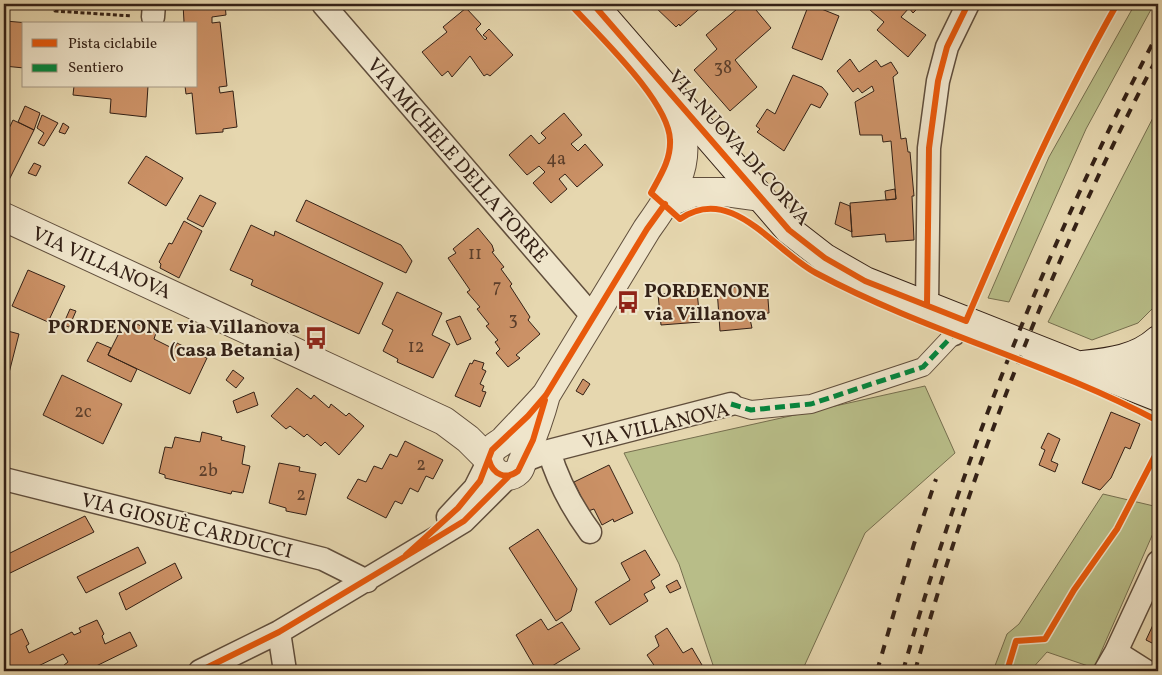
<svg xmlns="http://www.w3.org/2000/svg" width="1162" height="675" font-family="Vollkorn,serif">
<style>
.green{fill:#b8bd88;stroke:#766f4f}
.building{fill:#cb9166;stroke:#342116}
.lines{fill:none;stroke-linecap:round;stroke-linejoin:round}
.pedestrian-casing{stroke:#604e3c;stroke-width:20}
.minor-casing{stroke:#604e3c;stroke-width:25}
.tertiary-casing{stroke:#604e3c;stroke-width:30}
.secondary-casing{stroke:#342116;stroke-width:30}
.path{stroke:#342116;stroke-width:3;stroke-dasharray:4 2.5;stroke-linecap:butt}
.pedestrian{stroke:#efe5cb;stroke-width:18}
.minor{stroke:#efe5cb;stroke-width:22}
.tertiary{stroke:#efe5cb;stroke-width:28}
.secondary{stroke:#efe5cb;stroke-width:28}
.rail{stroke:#342116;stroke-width:4;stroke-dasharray:9 9;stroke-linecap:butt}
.quiet{stroke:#00873e;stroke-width:5;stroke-dasharray:10 5;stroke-linecap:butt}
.cycleway-casing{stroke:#efe5cb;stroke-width:9}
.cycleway{stroke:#e8590c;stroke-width:6}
.labels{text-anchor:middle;stroke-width:4;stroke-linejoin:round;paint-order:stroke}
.number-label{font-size:18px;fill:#5a3d2a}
.street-label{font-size:20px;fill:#342116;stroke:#efe5cb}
.poi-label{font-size:20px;font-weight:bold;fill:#342116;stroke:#efe5cb;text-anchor:start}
</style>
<rect width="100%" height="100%" fill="#e6d7af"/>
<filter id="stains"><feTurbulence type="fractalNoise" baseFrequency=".004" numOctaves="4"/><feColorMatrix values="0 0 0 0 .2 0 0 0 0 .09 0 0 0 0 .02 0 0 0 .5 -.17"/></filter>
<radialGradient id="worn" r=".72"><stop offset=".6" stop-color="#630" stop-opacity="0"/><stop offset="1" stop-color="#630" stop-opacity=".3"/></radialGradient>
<path class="green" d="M1135 4H1154L1086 129 1009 302 988 298 1049 157Z
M1158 108V303L1138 323 1092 340 1048 322Z
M925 386 955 453 865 533 802 671H715L679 564 624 453Z
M1103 494 1158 507V522L1094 668 1047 652 1030 671H993L1007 634 1019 624Z"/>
<path class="building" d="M183 4H225L226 15 212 17V23L220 22 227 86 219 87 220 93 233 91 237 127 223 129V132L196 134 192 93 186 94 185 86H196V24H180L184 22Z
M652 4H705L680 26 679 24 676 27Z
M743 4H751L771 28 735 60 757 87 730 111 694 70 717 49 706 35Z
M809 4 839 16 822 60 792 48Z
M875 4H916L919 7 913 13 909 8 901 17 926 35 908 57 877 30 884 22 870 10Z
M466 8 481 24 476 29 485 40 487 38 483 35 489 29 513 55 490 76 487 74 484 76 470 56 452 77 448 71 442 76 422 52 447 32 443 27Z
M5 21 41 24H24V68L4 66Z
M850 59 859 72 876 60 881 67 891 62 898 73 893 77 901 139 906 138 908 152H910L914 196H912L914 240 886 242 885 234 852 237 850 203 896 199 891 141 883 142 882 135H860L855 102 874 91 872 86 862 93 858 88 853 92 837 71Z
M793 75 822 87 828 94 820 108 811 104 784 151 757 132 760 129 756 126 767 109 775 114Z
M74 86H148L146 117 110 113 111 99 73 95Z
M25 106 40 113 34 130 18 122Z
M564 113 582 135 571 144 578 151 585 144 603 165 577 187 565 174 559 179 567 189 551 203 533 183 545 172 539 166 527 175 509 155 531 135 539 144 546 138 541 133Z
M42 115 58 123 44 146 38 143 44 133 37 128Z
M13 120 34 130 4 190V139Z
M63 123 69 127 65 134 59 132Z
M146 156 183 178 166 206 128 183Z
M34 163 41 166 36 176 28 173Z
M895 189 896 199 886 200 885 191Z
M200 195 216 203 203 227 187 219Z
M306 200 401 245 412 261 406 273 296 221Z
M840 202 850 206 852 232 835 224Z
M184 221 202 231 179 278 160 268 161 264 159 262 169 243 172 244Z
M251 225 274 236 275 231 383 283 359 334 251 285 253 280 230 270Z
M478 228 492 245 494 251 492 252 504 267 501 269 512 284 510 286 530 317 528 320 540 334 516 355 520 358 508 367 496 353 500 349 495 342 498 340 486 326 489 324 477 309 480 307 467 292 470 290 448 258 456 253 453 249Z
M28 270 65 286 48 322 12 306Z
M767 285 769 313 755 314V319H750L752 328 720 331 717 289Z
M697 291 700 322 661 325 658 294Z
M397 292 442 313 432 335 450 344 433 378 397 362 398 359 383 351 393 330 382 324Z
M70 309 76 311 69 327 63 325Z
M460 316 471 339 457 345 446 321Z
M126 319 156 333 154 339 174 349 177 343 207 358 190 394 108 355Z
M4 330 19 334 9 373 4 372Z
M97 342 111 348 108 355 137 369 131 382 87 361Z
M474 360 484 363 482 369 486 371 480 384 484 386 482 391 486 392 480 407 455 396 470 363 472 364Z
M233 370 244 378 236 388 226 380Z
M62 375 122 404 103 444 43 415Z
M583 379 590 384 583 395 576 391Z
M297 388 311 399 314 395 329 408 331 404 346 416 349 413 364 426 339 455 325 442 321 446 307 434 304 437 290 426 286 429 271 416Z
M254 392 258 405 237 413 233 401Z
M1111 412 1140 424 1130 449 1125 447 1111 478 1100 490 1082 483Z
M202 432 222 437 221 440 245 446 242 464 250 466 243 493 232 491 231 494 165 478V475L159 473 165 447 172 448 175 437 200 442Z
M1048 433 1060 439 1051 461 1058 464 1055 472 1039 465 1045 450 1041 448Z
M405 441 443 460 433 479 426 476 418 492 410 488 402 504 395 501 386 518 347 498 358 479 366 482 374 466 382 469 390 454 397 457Z
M279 463 300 467 299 471 316 474 306 515 286 511V508L269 503Z
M609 465 633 513 614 522 613 519 602 525 594 509 588 511 574 482Z
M85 516 94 532 4 576V556Z
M538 529 577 589 571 611 556 621 509 548Z
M138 547 146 563 86 593 77 577Z
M645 550 660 575 651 581 655 588 644 594 648 601 610 625 595 602 630 580 621 563Z
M175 563 182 578 126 610 119 593Z
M677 580 681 588 670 593 666 586Z
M1158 614V646L1146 640Z
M541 619 548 630 562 622 580 649 544 671H537L516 635Z
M97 620 104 634 102 636 105 644 130 632 137 646 86 671H67L64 665 68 662 63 654 28 671H4V638L22 629 29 644 26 646 29 653 72 632 74 635 81 632 79 628Z
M667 628 683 653 692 648 702 665 694 671H658L647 655 659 646 655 636Z"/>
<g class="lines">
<defs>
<path id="pedestrian" d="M731 404 751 410 811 404 923 367 954 334"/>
<path id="minor" d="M323 4 593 317
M153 17 154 4
M927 305 929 148 938 81 947 47 968 4
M954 334 966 321
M549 451C558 482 571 506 590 532
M523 461 549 451 731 404
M4 479 323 559 367 581
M448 517 475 488 489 460
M279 632 285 671
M1116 652 1158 562
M200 671 279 632 436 538 464 521 509 476
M1105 671 1116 652 1146 671"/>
<path id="tertiary" d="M665 204 694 192H724L760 197
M4 217 444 421 468 439 489 460
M546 395C540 418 532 439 523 460 521 464 521 468 518 471 504 485 481 467 492 450 495 445 500 444 504 440 518 425 532 411 546 395L647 229C684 177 695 155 670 93"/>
<path id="secondary" d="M593 4 789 230 825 258 865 281 1158 397
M1083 365C1110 362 1137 359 1158 340
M1118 380 1149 371 1158 363"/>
</defs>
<use href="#pedestrian" class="pedestrian-casing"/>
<use href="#minor" class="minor-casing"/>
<use href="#tertiary" class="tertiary-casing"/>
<use href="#secondary" class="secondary-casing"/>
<path class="path" d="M55 4V11L132 16"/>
<use href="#pedestrian" class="pedestrian"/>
<use href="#minor" class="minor"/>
<use href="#tertiary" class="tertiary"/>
<use href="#secondary" class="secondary"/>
<path class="rail" d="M877 671 914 544 936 479
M903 671C966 448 1050 238 1158 33
M915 671C975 457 1055 252 1158 56"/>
<path class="quiet" d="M731 404 751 410 811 404 923 367 954 334"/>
<defs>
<path id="cycleway" d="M570 4C597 34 669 101 670 140 671 160 660 176 651 193L680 219C732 183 774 251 816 273 926 332 1049 363 1158 421
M593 4 789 230 825 258 865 281 966 321C1012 213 1059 106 1117 4
M927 305 929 148 938 81 947 47 968 4
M489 460C493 475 506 480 518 471L533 440 545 400
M406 555 458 508 480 481 492 450 528 416 546 395 647 229 665 204
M200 671 279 632 436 538 464 521 509 476
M1007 671 1016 641 1045 639 1074 590 1117 529 1158 450"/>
</defs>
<use href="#cycleway" class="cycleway-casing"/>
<use href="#cycleway" class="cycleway"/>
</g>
<defs>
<symbol id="bus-bare" viewBox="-9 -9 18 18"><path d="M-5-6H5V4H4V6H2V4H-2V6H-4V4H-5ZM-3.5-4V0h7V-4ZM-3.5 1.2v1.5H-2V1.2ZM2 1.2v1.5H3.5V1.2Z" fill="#8f2418" stroke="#efe5cb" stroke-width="2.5" paint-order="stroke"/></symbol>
</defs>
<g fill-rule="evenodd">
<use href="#bus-bare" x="612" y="286" width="32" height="32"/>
<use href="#bus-bare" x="300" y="322" width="32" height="32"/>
</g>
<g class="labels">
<g class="number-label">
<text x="723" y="73">38</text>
<text x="556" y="164">4a</text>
<text x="475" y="259">11</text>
<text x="497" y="292">7</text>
<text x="513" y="325">3</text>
<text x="416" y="352">12</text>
<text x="83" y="417">2c</text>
<text x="421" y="470">2</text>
<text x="208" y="476">2b</text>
<text x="301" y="500">2</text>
</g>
<g class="street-label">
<text transform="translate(740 147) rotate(48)" y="7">VIA NUOVA DI CORVA</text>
<text transform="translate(458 160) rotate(49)" y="7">VIA MICHELE DELLA TORRE</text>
<text transform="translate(102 262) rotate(24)" y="7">VIA VILLANOVA</text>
<text transform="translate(656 425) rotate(-13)" y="7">VIA VILLANOVA</text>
<text transform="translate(187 525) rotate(14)" y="7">VIA GIOSUÈ CARDUCCI</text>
</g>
<g class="poi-label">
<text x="644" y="297">PORDENONE<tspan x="644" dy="23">via Villanova</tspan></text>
<text x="300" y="333" text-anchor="end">PORDENONE via Villanova<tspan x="300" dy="23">(casa Betania)</tspan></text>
</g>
</g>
<rect width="1162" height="675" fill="none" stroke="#e6d7af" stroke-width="20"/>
<rect x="5" y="5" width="1152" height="665" fill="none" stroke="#342116" stroke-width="2.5"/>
<rect x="10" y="10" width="1142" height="655" fill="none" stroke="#342116"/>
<rect x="22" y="22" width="175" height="65" fill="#efe5cb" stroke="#a49783"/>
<rect x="32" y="39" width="25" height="8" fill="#e8590c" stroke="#a49783"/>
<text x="68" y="48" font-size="15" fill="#342116">Pista ciclabile</text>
<rect x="32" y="64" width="25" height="8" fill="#00873e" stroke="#a49783"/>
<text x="68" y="72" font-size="15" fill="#342116">Sentiero</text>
<rect width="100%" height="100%" filter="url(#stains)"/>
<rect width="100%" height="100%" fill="url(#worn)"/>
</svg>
